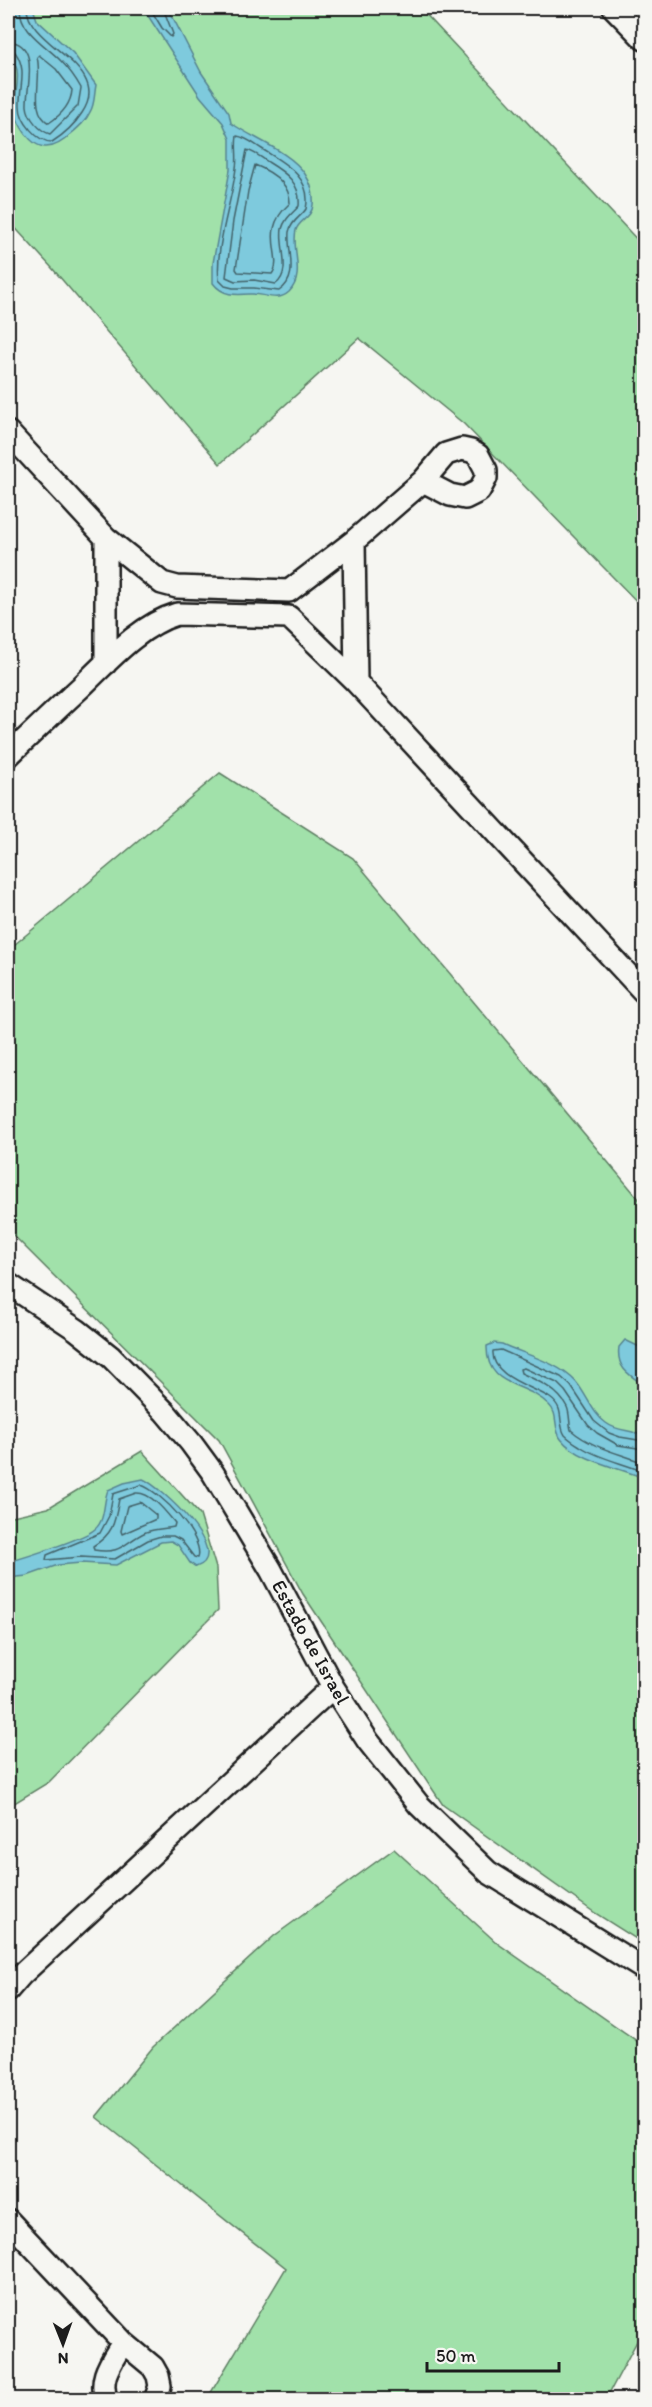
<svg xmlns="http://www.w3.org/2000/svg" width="652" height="2407" font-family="Itim,sans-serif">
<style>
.green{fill:#a1e1aa;stroke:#5e7e63;stroke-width:1.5}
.water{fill:#7ecadd;stroke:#578490;stroke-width:1.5}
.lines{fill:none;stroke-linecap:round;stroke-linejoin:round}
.shore{stroke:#436269;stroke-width:1.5}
.minor-casing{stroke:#1c1c1c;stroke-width:26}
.minor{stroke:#f6f6f2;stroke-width:21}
.labels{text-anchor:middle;stroke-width:5;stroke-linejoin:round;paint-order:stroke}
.street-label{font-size:20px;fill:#1c1c1c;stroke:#f6f6f2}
</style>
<rect width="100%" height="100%" fill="#f6f6f2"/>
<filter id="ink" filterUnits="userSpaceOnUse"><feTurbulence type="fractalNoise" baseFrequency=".0167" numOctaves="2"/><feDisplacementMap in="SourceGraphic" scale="12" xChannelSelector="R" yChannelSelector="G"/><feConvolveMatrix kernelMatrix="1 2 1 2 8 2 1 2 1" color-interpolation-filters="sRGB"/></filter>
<g filter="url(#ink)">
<path class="green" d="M8 8H420L644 247V609L464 424 359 338 220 464 52 268 8 220Z
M220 773 353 858 644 1205V1944L595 1913 443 1805 303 1594 219 1440 8 1230V950Z
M142 1451 200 1515 216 1568 218 1610 49 1782 8 1807V1517L48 1508Z
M394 1849 497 1943 644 2046V2328L606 2399H207L286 2268 96 2117 153 2047 274 1936Z"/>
<path class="water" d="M8 8H33L37 20 73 53 96 85C94 95 95 104 90 112 86 121 79 127 72 133 51 154 34 152 19 123 9 103 20 90 17 70 15 62 9 56 8 49 6 36 8 21 8 8Z
M143 8H168L201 72 229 113 231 123C252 138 291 152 305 174 311 183 314 194 313 205 312 218 299 220 296 230 291 250 306 275 289 292 277 303 264 293 250 294 235 295 223 296 213 283V263L230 170V139L223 123 200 96Z
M625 1340 644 1349V1385C629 1375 616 1368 619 1347Z
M494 1343 502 1344C526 1355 558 1362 576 1382 587 1395 592 1413 606 1423 619 1433 632 1428 644 1437V1478C620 1468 577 1460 561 1439 553 1429 559 1414 549 1405 526 1381 486 1389 487 1346Z
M143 1479C160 1486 235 1555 196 1567L190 1563 178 1545 171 1541 161 1542 116 1565 81 1563 58 1565 27 1576 8 1578V1562C23 1558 86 1538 95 1529 106 1520 103 1501 108 1490L124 1483Z"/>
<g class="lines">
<path class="shore" d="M150 8 162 28 171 37 173 34 163 8
M8 41C41 43 26 87 27 106 28 118 40 131 50 134L78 106 81 88C76 79 69 69 61 61 46 45 20 32 20 8
M8 49 15 52C28 70 19 86 20 106 20 121 37 142 52 142 63 135 75 124 82 113 114 67 27 45 27 8
M39 55 56 69 72 90C71 105 61 115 49 123 28 111 43 79 37 57Z
M237 136C246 137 254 144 262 149 284 163 313 177 306 209 301 217 291 221 289 232 287 252 300 277 279 291L254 288H233L225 286 219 280C215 246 232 202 236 168 238 158 235 145 237 136Z
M247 150C254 152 261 157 268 162 286 173 301 183 299 206 292 214 285 218 282 229 279 246 292 272 276 284L254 280 235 281 226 277 233 221Z
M255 165C272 172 290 183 290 203 257 233 285 257 272 274L238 272 236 269 248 191Z
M644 1441 620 1437 609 1433 594 1421 571 1386 561 1377 501 1350 493 1351C491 1377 532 1386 550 1398 566 1409 557 1423 565 1435 569 1439 575 1443 580 1446 599 1459 624 1463 644 1472
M644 1449 618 1445 597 1433 588 1425 565 1391 557 1383 524 1368 520 1369 521 1373C538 1381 558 1389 567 1407 570 1414 569 1422 571 1430 592 1448 619 1453 644 1463
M141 1485C160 1491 205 1537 198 1558L194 1557 181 1540 173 1536H161L148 1540 115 1559 81 1557 46 1560 47 1555 100 1533 109 1516 113 1494Z
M136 1493C151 1492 166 1512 175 1523L174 1527C165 1529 156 1528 146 1532 124 1542 122 1555 94 1550L93 1546C114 1534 115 1521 119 1499Z
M140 1502 156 1515V1519L122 1534 121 1531 127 1506Z"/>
<defs>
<path id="minor" d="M614 8 644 39
M8 432 106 538 162 583 177 587 289 591 354 541 423 481 446 454 462 449 471 451 478 455 486 470V478L479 491 465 498 450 495 423 481
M354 541 356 682 644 992
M106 663V538
M8 756C32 733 57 709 82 686 110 659 140 625 177 614L289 617 356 682
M8 1284 77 1330 111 1357 165 1412 191 1443 213 1473 271 1570 333 1687 368 1741 419 1805 488 1872 644 1969
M8 1990 21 1975 333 1687
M8 2220 123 2342 153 2367 158 2376 160 2386 155 2400
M107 2400C97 2378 113 2360 123 2342"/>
</defs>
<use href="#minor" class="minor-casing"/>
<use href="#minor" class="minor"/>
</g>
</g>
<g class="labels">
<g class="street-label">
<text transform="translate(311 1642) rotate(61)" y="7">Estado de Israel</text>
</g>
</g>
<rect width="652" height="2407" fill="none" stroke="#f6f6f2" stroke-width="30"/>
<rect x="15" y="15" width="622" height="2377" fill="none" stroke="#1c1c1c" stroke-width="2" filter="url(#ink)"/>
<g transform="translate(63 2344) rotate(179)" stroke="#f6f6f2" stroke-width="4.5" paint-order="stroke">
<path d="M0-4.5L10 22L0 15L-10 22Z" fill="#1c1c1c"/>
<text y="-9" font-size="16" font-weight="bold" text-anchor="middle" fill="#1c1c1c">N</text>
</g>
<path d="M427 2362v9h132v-9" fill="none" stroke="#1c1c1c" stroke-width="3"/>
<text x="436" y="2362" font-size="18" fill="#1c1c1c" stroke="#f6f6f2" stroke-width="4.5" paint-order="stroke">50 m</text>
</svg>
